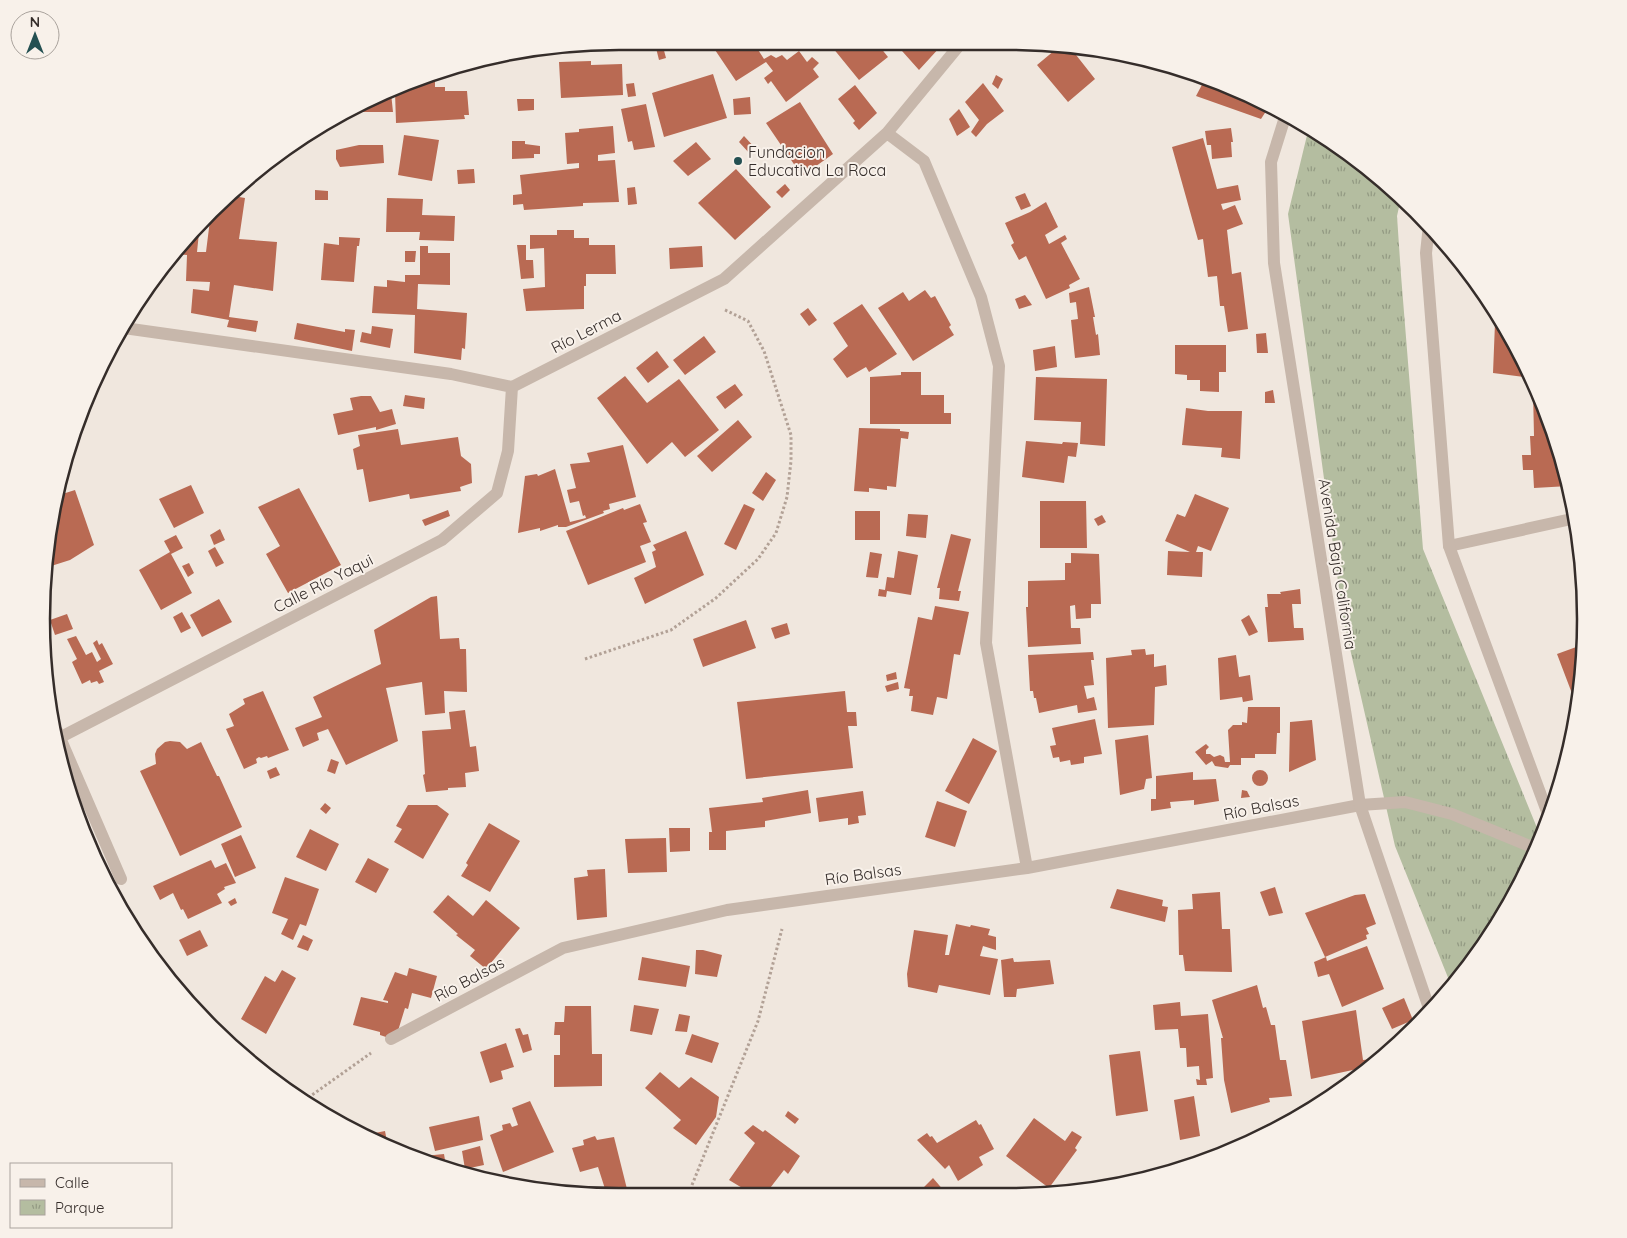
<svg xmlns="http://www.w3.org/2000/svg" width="1627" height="1238" font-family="Quicksand,sans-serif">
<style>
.park{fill:url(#park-tufts)}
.building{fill:#b96a53}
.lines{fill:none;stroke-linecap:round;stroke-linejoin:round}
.path{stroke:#b2a196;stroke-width:3;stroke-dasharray:2.5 2.5;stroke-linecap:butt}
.minor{stroke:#c7b7ab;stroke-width:12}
.tertiary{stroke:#c7b7ab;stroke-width:12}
.poi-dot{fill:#245052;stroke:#f8f1ea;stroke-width:2}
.labels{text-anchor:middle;stroke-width:4;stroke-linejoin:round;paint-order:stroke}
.poi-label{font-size:16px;fill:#352d2a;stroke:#f8f1ea;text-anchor:start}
.street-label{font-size:16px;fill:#352d2a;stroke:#f8f1ea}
.rim{fill:none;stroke:#352d2a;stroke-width:2.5}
</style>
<defs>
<pattern id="park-tufts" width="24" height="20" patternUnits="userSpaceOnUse" patternTransform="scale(1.25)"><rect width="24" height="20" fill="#b4bda0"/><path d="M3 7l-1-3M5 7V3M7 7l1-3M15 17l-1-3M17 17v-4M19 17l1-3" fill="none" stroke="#939a83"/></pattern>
</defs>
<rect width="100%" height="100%" fill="#f0e7de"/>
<path class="park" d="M1309 127 1329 139 1401 198 1397 216 1401 275 1423 549 1542 840 1489 940 1451 985 1395 846 1343 618 1288 214Z"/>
<path class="building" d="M652 41H666L662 43 666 58 659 60 655 44H652Z
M721 42H753L764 59 771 55 776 58 782 55 787 60 799 51 807 62 812 57 819 63 813 69 819 77 786 102 771 81 768 84 764 78 773 71 766 62 736 81 713 47Z
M828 42H876L888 57 859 80Z
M894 42H937L941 46 919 70Z
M1061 45 1069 46 1095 79 1068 102 1037 65Z
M591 61V65L622 64 623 95 561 98 559 62Z
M713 74 727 118 664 137 652 93Z
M435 75V87H445V91H467L469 115H464L465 119 396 123 395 92Z
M996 75 1003 79 998 89 992 84Z
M1205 79 1262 100 1270 105 1261 119 1196 96Z
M634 83 636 96 628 97 626 84Z
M983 83 1004 111 987 124 976 137 971 132 979 120 965 102Z
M855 85 877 113 859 130 853 123 855 121 838 99Z
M391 93 393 112H348V111Z
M750 97 751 114 734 115 733 99Z
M517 99H534V110L518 111Z
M800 102 833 154 802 176 766 123Z
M646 104 655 147 634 150 632 141 628 142 621 109Z
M959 109 970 127 957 136 949 119Z
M613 126 615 153 598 155V161L615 160 619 202 583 203V206L524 210 523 204 513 205V195L522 194 520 175 579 168V163L567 164 565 133 579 132V129Z
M1231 128 1233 142H1231L1232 157 1212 159 1211 145H1207L1205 131Z
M404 135 439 140 432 181 398 175Z
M744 136 756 149 750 154 739 142Z
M1203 138 1217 189 1238 185 1241 200 1221 204 1223 210 1235 205 1243 224 1227 230 1232 274 1241 272 1248 329 1228 332 1224 306H1220L1217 276 1208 277 1203 239 1198 240 1172 147Z
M512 141H525V144L540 146V154H534V158L512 159Z
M696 142 711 159 688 176 673 161Z
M359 145H383L384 163 340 167 336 159V150Z
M474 169 475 183 458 184 457 170Z
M736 169 771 207 735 240 698 203Z
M785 184 790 190 782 198 776 192Z
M635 187 637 204 628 205 627 188Z
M315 190 328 191V200H315Z
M1025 193 1031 206 1021 210 1015 197Z
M228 195 245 198 239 239 277 242 273 291 234 285 229 317 258 321 256 332 227 327 229 320 191 313 193 289 209 291 210 282 186 281 187 255 174 254 185 238 200 223 197 252H206L211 212Z
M387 198 423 199 422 215 455 216 454 241 419 240 420 232H386Z
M1046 202 1058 227 1045 235 1049 244 1065 235 1067 239 1061 243 1080 279 1069 285 1070 288 1046 299 1026 256 1019 260 1011 245 1014 243 1005 223 1030 212Z
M557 230H574V238H589V245H615L616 274H586V286H584V309L526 311 523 289 545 287 544 248 530 249V235H557Z
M339 237 360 238 359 246H357L354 282 321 280 324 243 339 245Z
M517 245H526V260H533L534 278 521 279Z
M420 246H428V253H450V285L418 284 417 309 467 313 465 349 462 348 461 360 414 353 415 315 372 313 374 286 387 287V280L405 282V275H420Z
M702 246 703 267 670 269 669 248Z
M405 251H416L415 262H405Z
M1089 287 1095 317H1093L1096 335 1098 334 1100 355 1075 358 1071 320 1078 319 1076 302 1070 303 1069 293Z
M925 290 931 298 935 296 951 325 949 327 954 335 913 361 878 308 903 292 909 301Z
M1025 295 1032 305 1019 309 1015 299Z
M862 304 897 354 869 372 866 367 847 378 833 359 848 346 833 323Z
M808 308 817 320 809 326 800 314Z
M297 323 345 332V329L355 330 352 351 294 339Z
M1495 323 1503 325 1531 378 1493 373Z
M372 326 393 329 390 348 360 342 362 332 371 334Z
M1266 333 1268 353H1257L1256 334Z
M704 336 716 352 685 375 673 360Z
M1175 345H1226V372H1219V392L1200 391V380H1187V375L1175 374Z
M1055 346 1057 367 1035 371 1033 350Z
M657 351 669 367 648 383 636 368Z
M105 357 107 358 95 386 93 385 101 363Z
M901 372H921V395H944V413H951V424H870V377L901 375Z
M625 376 647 403 679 379 719 430 685 457 672 442 647 464 597 398Z
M1036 377 1107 379 1105 446 1080 444 1081 422 1034 420Z
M735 384 743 395 725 409 716 397Z
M1273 390 1275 403H1265V392Z
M1533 391H1538L1542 398 1569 486 1534 488 1533 470H1523L1522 455H1531L1530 436H1534Z
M405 395 425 398 424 409 403 406Z
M361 396H371L380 412 392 409 396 424 376 430V427L338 435 333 414 353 410 350 398Z
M1186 408 1208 411H1242L1240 459 1221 457 1222 448 1182 445Z
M738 420 752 437 712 472 697 456Z
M859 428 900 429V431L909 432 908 439 901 438 896 487 887 486V490L869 488V492L854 491Z
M398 429 401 445 458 437 461 456 471 464 472 483 460 487 461 491 410 499 409 494 369 502 363 469 357 470 353 449 360 446 358 435Z
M1026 441 1062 444 1063 442 1078 443 1076 457 1068 456 1064 483 1022 477Z
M623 445 636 497 609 504 610 509 603 511 604 513 566 527H558V525L540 531V528L518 533 525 476 537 474 538 476 555 469 570 522 586 518 585 515 583 516 579 501 570 503 567 490 576 488 570 464 590 462 587 453Z
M766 472 776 480 763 501 752 493Z
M191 485 204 513 174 528 159 499Z
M299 488 341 565 288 593 266 554 280 546 258 507Z
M75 490 94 545 70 560 48 567 52 506 56 496Z
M1195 494 1229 508 1211 551 1198 546 1196 552H1203L1202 577 1167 575 1168 551 1190 552 1165 541 1177 514 1185 517Z
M1040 501H1086L1087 548H1040Z
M640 504 647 522 643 523 651 542 640 546 646 562 588 585 566 531 623 508 624 510Z
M744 504 755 509 736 550 724 544Z
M448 510 450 516 425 526 422 520Z
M855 511H880V540H855Z
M908 514 928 515 926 538 906 536Z
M1102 515 1106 522 1098 526 1094 519Z
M220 529 225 540 214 545 210 535Z
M686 531 704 575 645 604 634 578 656 567 652 552 656 550 653 545Z
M951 534 971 539 958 591H961L959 601 939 599 940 588H937Z
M176 535 183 548 171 554 192 593 161 610 139 570 170 552 164 541Z
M215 547 224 563 216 567 208 551Z
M898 551 918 555 911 595 887 591 886 597 878 596 879 589 885 590 887 577 894 578Z
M870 552 882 554 878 578 866 577Z
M1071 553 1099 554 1101 604H1091V618L1076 619 1075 605 1070 606 1071 628H1080L1081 644 1028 647 1026 607H1028V581L1065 580V563H1071Z
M189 563 194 573 188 577 182 566Z
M1300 589 1301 604H1292L1294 628H1303L1304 640 1268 642 1265 607H1268L1267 594H1281L1280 592Z
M437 596 440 639 459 638 460 649H466L467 692 444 691 445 713 425 715 422 682 386 688 398 741 346 765 328 729 317 733 319 740 303 747 295 728 322 717 313 697 381 664 374 630 431 597Z
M219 599 232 622 202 637 190 615Z
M935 606 969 612 960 655 954 654 947 699 937 697 933 715 911 711 913 696H909L910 689 904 688 918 617 932 620Z
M182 612 191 628 181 633 173 617Z
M67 614 73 629 55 635 50 620Z
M1249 615 1258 632 1249 636 1241 620Z
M746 620 756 648 703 667 693 639Z
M787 623 790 634 775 639 771 628Z
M76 636 86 655 92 652 97 662 101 659 93 643 97 640 99 645 102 643 113 664 99 671 104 682 99 684 97 681 91 683 90 680 82 684 72 662 77 659 67 639Z
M1579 646 1582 653 1577 703 1576 704 1557 654Z
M1145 649 1146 655 1154 654V667L1166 665 1167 685 1155 687 1154 725 1108 728 1106 658 1132 655 1131 650Z
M1093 652 1094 660H1091L1094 685 1084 686 1087 699 1094 697 1097 710 1078 713 1077 705 1039 713 1036 698H1034L1033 691H1030L1028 655Z
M1236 655 1239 677 1250 675 1253 700 1243 702 1242 697 1220 700 1218 658Z
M896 672 897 679 887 681 886 675Z
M898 682 899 689 887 692 885 686Z
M263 691 289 750 268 758 267 756 261 758 259 757 256 759 257 763 244 769 226 729 234 726 229 714 245 704 243 699Z
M845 691 847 712H856L857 726H848L853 768 746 779 737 702Z
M1248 707H1280V733H1277L1276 754H1255V758H1241V765H1230L1228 768 1215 766 1212 761 1206 765 1195 752 1206 744 1209 747 1206 750V754H1210L1214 757 1220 755 1224 757 1225 762H1230L1228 730 1233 725H1242V722L1247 723Z
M465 710 470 747 476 746 479 771 465 773 466 787 448 788V790L426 792 423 775 425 774 422 731 451 729 449 712Z
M1095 719 1102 754 1084 757V763L1071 765 1070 760 1060 762 1059 757 1053 758 1050 746 1056 745 1052 728Z
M1312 720 1316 760 1289 772 1290 722Z
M1148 735 1152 778 1146 779 1144 789 1120 795 1115 740Z
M973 738 997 751 969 804 945 791Z
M170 741 180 742 187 749 201 742 217 776H219L242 827 180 856 140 771 156 764 155 754 157 749 165 742Z
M331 759 339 762 335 774 327 771Z
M276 767 280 775 270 779 267 771Z
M1252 778a8 8 0 1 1 16 0a8 8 0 1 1-16 0Z
M1193 772V780L1216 779 1219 801 1194 805V800L1170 802 1171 808 1151 811V799H1156V776Z
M808 790 811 813 765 821V827L726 831V850H709V832H712L709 808 763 802 762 798Z
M1242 790 1247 791 1250 797 1241 798Z
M863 791 866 815 858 816 859 823 848 825V818L819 822 816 798Z
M937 801 967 811 955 847 925 837Z
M325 803 331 808 326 814 320 809Z
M408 805H437L449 814 423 859 394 842 402 829 396 826Z
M489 823 520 841 490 892 461 876 468 865 466 863Z
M669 828H690V851L670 852Z
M310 829 339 844 326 871 296 857Z
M241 835 256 868 235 877 221 844Z
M666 838 667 872 628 873 625 839Z
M368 858 389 869 376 893 355 882Z
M211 860 215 868 226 863 236 883 224 887 225 889 217 894 222 903 188 919 183 909 181 910 173 893 160 900 153 886Z
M605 869 607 917 577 920 574 878 588 876 587 870Z
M285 877 319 889 306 926 300 924 293 940 281 934 288 919 272 913Z
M1275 887 1283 913 1269 916 1260 892Z
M1117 889 1163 900 1162 906 1168 907 1165 922 1110 908Z
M1220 892 1222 929H1230L1232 972 1185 971 1183 955H1179L1178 910 1193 909 1192 894Z
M1365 894 1376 924 1366 928 1369 934 1366 935 1367 939 1325 957 1305 913 1355 895Z
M448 895 473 916 486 900 520 928 486 969 470 956 475 950 456 935 458 934 433 912Z
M235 898 237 903 231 906 228 902Z
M956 924 970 927 971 925 990 929 988 935 996 937V950L983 946 980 956 998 959 990 995 939 985 937 993 908 987 907 974 914 930 948 935 945 955H949Z
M200 930 208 946 187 956 179 940Z
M303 935 313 940 308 951 297 947Z
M1367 946 1384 989 1342 1007 1329 974 1318 977 1314 962 1326 957 1327 961Z
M696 950H703L722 955 717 977 695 974Z
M642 957 690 966 686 987 638 980Z
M1013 958 1014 962 1050 960 1054 984 1017 989 1016 997H1004L1001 960Z
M409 968 437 976 431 998 412 993 408 1009 405 1008 397 1034 389 1038 380 1035V1032L353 1025 361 997 388 1003V1001L383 1000 395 972 407 976Z
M282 970 296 978 266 1034 241 1019 265 976 275 982Z
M1257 985 1263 1008 1266 1007 1271 1025H1275L1280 1060H1286L1292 1096 1269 1098 1270 1102 1231 1113 1224 1080 1221 1038H1223L1212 1000Z
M1404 998 1413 1020 1392 1029 1382 1008Z
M1180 1002 1181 1016 1208 1014 1213 1078 1206 1079 1207 1085H1197L1196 1079 1200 1080 1199 1066 1187 1067 1186 1048H1180L1178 1029 1155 1030 1153 1005Z
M634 1005 659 1009 652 1035 630 1031Z
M565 1006H591L592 1054H602V1086L554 1087V1055H560V1035H554L555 1022H564Z
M1356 1010 1363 1060 1372 1059V1064L1363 1072 1362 1068 1311 1079 1302 1021Z
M679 1014 690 1016 687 1032 675 1031Z
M520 1028 523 1035 528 1034 532 1050 523 1053 515 1029Z
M692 1034 719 1043 712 1063 685 1054Z
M506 1043 514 1067 501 1071 503 1079 490 1083 480 1052Z
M1140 1051 1148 1111 1116 1116 1109 1055Z
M660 1072 679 1088 691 1077 719 1097 716 1117 696 1145 673 1128 681 1120 645 1088Z
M1194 1096 1200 1136 1180 1140 1174 1100Z
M530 1101 554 1152 503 1172 490 1135 503 1130 502 1125 510 1123 512 1127 518 1125 512 1108Z
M788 1111 799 1119 795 1124 785 1116Z
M479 1116 483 1140 435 1151 429 1127Z
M1034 1118 1065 1141 1072 1131 1082 1137 1075 1148 1077 1150 1049 1188 1006 1156Z
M976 1120 979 1125 981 1124 994 1149 979 1157 983 1165 958 1181 949 1165 945 1169 917 1140 927 1133 930 1137 932 1136 937 1143Z
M753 1125 763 1132 765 1130 800 1156 788 1174 784 1170 767 1192H749L729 1180 755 1143 744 1133Z
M385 1131 388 1147 365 1135Z
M595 1136 597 1140 614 1137 627 1189 620 1192H606L598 1167 580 1172 572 1148 584 1145 583 1140Z
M480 1146 484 1165 465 1169 462 1151Z
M444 1154 446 1166 414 1157Z
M933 1178 945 1192H919Z"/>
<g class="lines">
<path class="path" d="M585 659 671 630 716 598 758 559 776 533 787 497 791 461V435L764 351 748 321 723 309
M299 1100H305L371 1053
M692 1185 758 1021 782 929"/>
<path class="minor" d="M887 133 924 161 981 297 999 366 986 643 1027 868
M124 328 451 374 512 387 724 279 887 133 962 42
M1449 546 1576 518
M57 731 121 879
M59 738 442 540 497 493 508 451 512 387
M391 1039 563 948 727 910 1027 868 1360 805 1405 802 1452 814 1537 849"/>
<path class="tertiary" d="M1286 114 1271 162 1274 263 1360 805 1430 1011
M1429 225 1426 253 1449 546 1549 817"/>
</g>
<circle class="poi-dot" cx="738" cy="161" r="5"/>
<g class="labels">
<g class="poi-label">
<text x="748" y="158">Fundacion<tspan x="748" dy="18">Educativa La Roca</tspan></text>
</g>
<g class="street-label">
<text transform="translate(586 331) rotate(-27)" y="6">Río Lerma</text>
<text transform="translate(1338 564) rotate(81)" y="6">Avenida Baja California</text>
<text transform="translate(323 583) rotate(-27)" y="6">Calle Río Yaqui</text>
<text transform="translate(1261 807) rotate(-11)" y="6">Río Balsas</text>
<text transform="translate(863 874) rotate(-8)" y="6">Río Balsas</text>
<text transform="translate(469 979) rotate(-28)" y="6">Río Balsas</text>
</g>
</g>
<path d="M0 0H1627V1238H0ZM619 50H1008A569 569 0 0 1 1577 619V619A569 569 0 0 1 1008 1188H619A569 569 0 0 1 50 619V619A569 569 0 0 1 619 50Z" fill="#f8f1ea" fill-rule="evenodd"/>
<path class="rim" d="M619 50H1008A569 569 0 0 1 1577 619V619A569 569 0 0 1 1008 1188H619A569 569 0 0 1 50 619V619A569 569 0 0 1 619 50Z"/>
<rect x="10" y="1163" width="162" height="65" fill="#f8f1ea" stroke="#aaa39d"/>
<rect x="20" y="1179" width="25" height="8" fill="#c7b7ab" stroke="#aaa39d"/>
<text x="55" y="1188" font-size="15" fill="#352d2a">Calle</text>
<rect x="20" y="1200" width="25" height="15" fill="url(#park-tufts)" stroke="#aaa39d"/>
<text x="55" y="1213" font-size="15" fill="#352d2a">Parque</text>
<g transform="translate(35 35)"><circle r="24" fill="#f8f1ea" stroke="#aaa39d"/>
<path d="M0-4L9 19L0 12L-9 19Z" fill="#245052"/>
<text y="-8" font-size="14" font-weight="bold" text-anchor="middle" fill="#352d2a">N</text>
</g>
</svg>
